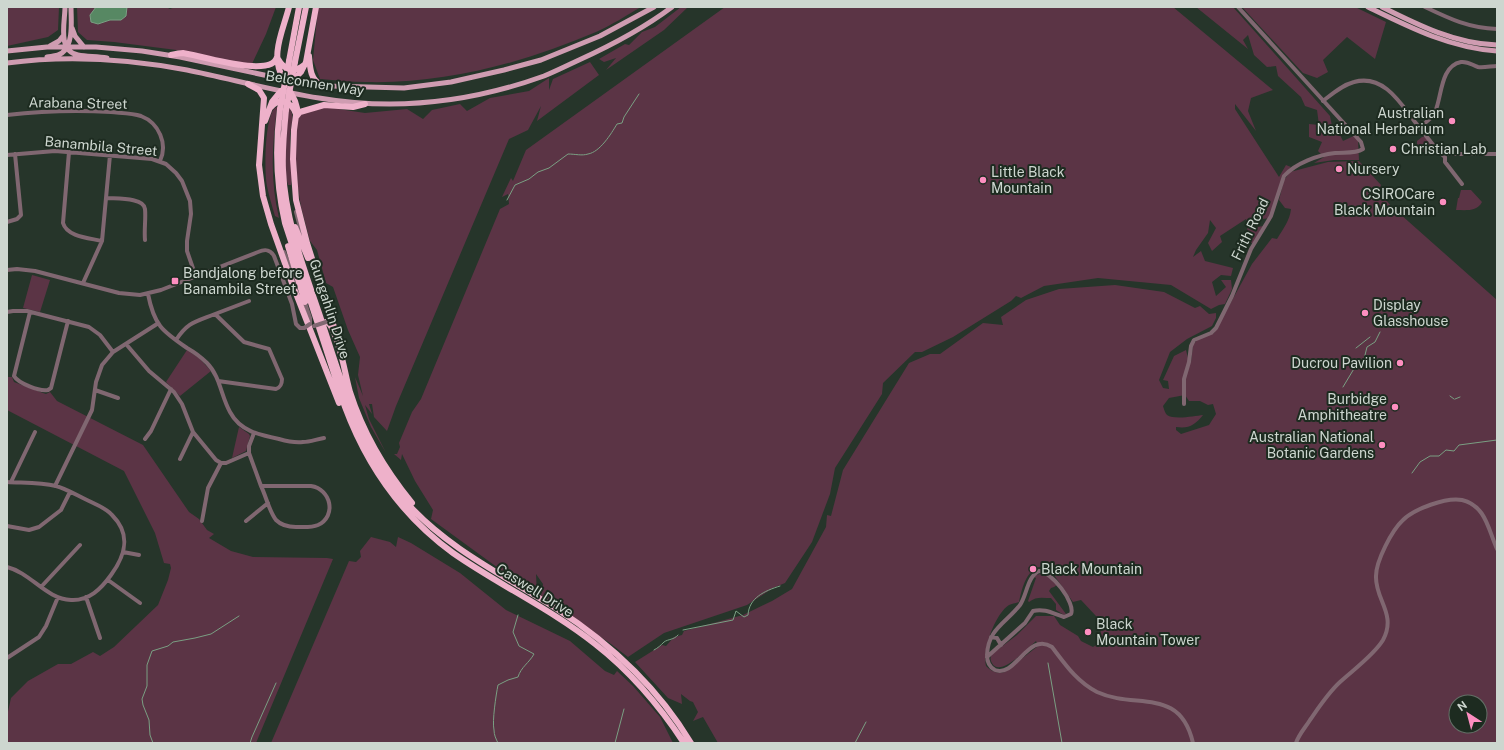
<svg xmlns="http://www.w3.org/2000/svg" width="1504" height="750" font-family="'Public Sans',sans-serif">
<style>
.green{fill:#5b3445;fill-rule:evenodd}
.water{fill:#578863;stroke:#7a9f83}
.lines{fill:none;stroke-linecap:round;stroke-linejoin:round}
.stream{stroke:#7a9f83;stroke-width:1}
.minor{stroke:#806771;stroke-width:4}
.major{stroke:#cf9cb1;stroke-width:5}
.highway{stroke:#eeb1ca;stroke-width:6}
.minor-bridge{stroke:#806771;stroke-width:4}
.highway-bridge{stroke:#eeb1ca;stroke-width:6}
.poi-dot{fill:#fd8ec0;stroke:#1d2b20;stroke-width:1.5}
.labels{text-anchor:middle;stroke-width:4;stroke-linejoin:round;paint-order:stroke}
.street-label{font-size:14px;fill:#cdd6cf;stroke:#1d2b20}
.poi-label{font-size:14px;fill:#cdd6cf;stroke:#1d2b20;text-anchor:start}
</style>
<rect width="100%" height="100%" fill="#26352a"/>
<path class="green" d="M7 7H59L58 30 48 37 7 46Z
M77 7H166L170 9 175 7H276L266 34 251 66 184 51 114 42 87 40 78 32Z
M318 7H641C627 15 612 25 596 32 523 63 446 84 366 82 351 82 336 80 320 79L313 60Z
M681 7H688L664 30 606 70 616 58 604 62 599 59 625 44 629 45 642 32 655 27Z
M725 7H1173L1273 90 1251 98 1248 111 1256 131 1235 104V109L1279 177 1286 165 1291 167 1284 174 1270 218 1263 219V205L1254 218 1253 228 1263 226 1253 243 1240 241 1241 235 1248 234 1246 219 1220 236 1222 242 1212 251 1208 243 1216 228 1210 220 1208 233 1196 250 1193 257 1201 251 1205 261 1233 268 1231 276 1221 275 1212 282 1216 296 1226 287 1221 280H1231L1232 289 1225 304 1219 305 1211 309 1171 285 1098 278 1044 286 1021 298 1016 296 1011 301 953 337 922 352H915L883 383 882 394 835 468 830 494 812 542 785 583 773 588 747 605 664 633 628 657 611 644 541 596 543 584 536 574 537 594 505 573 431 519 433 510 415 481 402 454 401 460 394 454H397L400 447 399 443 412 412 421 399 500 209 509 204 508 194 502 197 511 178 513 181 526 150Z
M1196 7H1233L1330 116 1332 126 1339 133 1343 141 1360 133 1358 140 1359 160H1334L1314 163 1324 157 1318 151 1322 142 1309 137V124L1319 125 1317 110 1305 106 1301 97 1278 76 1276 66 1267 67 1254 55 1248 35 1243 40 1248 49Z
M1242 7H1355L1386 22 1375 59 1347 37 1323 60 1328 72 1317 78 1303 73Z
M590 62 599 75 537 121 541 106 528 130 509 139 396 406 387 431 374 417 372 404H369L372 414 365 405 369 419 386 453 371 427 359 398 355 377 363 396 358 375 360 357 348 330 333 287 326 283 317 250 310 241 301 207 298 188 295 149 297 120 301 114 325 107 365 113 407 109 423 119 432 110 460 104 467 111 490 98 529 91 549 78V90L553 79Z
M279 106 290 109C295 117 291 125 290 134 289 150 294 171 291 185H288C281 164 286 132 289 110L277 108C272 145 270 181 279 218L275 216C272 206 269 196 267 186 264 169 265 127 272 112 273 109 276 107 279 106Z
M1422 137H1425L1434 148 1433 151 1423 152 1417 144V141Z
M1359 161 1381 185 1379 191 1391 206 1497 300V743H718L703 717 693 721 698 712 693 702 690 701 681 694 682 704 668 698 635 662 662 645 666 646 674 637 682 635 684 631 743 615 772 601 792 589 826 527 827 515 831 516 843 470 909 363 930 354H940L983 323 1003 325 1001 317 1026 300 1059 289 1115 285 1164 292 1195 308 1200 306 1209 314 1216 313V318L1212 326 1187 339 1170 352 1159 380 1163 388 1169 389 1168 381 1163 380 1174 356 1186 350 1189 362 1186 369 1191 362 1193 345 1197 340 1214 333 1252 264 1272 238 1277 239C1283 229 1290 220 1291 209L1285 208 1279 200 1284 180 1290 172 1328 162ZM1185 395 1189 401H1200L1208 405 1213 404 1216 414 1209 425 1181 434 1176 430V427C1189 429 1195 425 1203 415 1195 416 1174 420 1167 415 1165 413 1164 409 1163 406L1169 398ZM1045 566 1052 571 1054 575 1073 602 1081 600 1096 616 1101 629 1099 643 1093 647 1081 641 1078 636 1060 625 1054 616H1036L1017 635 992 654C990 657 990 660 992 663 1000 678 1028 648 1036 641L1038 646 1005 672C997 674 992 672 986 666 982 650 995 614 1009 605 1012 604 1016 603 1019 602 1022 588 1027 566 1045 566ZM1456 702H1480V726H1456Z
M1461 190H1471L1482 202C1477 212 1465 210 1456 210L1458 198H1459Z
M32 275 50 280 40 312 23 308Z
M187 350 199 358 211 371 180 396 166 382Z
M7 377H12L14 382 43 393 46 394 50 392 57 401 143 445 189 512 199 519 207 530 214 534 209 538 231 551 253 557 327 558 333 559 256 743H7V716L11 698 28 681 58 664H71L93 652 100 656 114 647 158 605 168 580 171 568 170 564 164 563 155 533 124 471 7 410Z
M239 427 249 434 250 436 246 451 232 458Z
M371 537 390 542 396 547 398 537 411 543 460 573 506 610 570 641 605 671 614 675 617 671 633 686 660 717 673 743H271L349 561 356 562 361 557 360 551Z
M1044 573 1057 585 1054 587 1051 588 1049 591 1066 614 1064 615 1056 610V604L1051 598C1043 598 1036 596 1029 602L1028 601 1036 578 1034 577 1036 575Z"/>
<path class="water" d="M96 7H127L126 16 121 20H110L98 24 91 22 90 15Z"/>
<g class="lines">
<path class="stream" d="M507 200 515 185 529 179 538 172 549 168 568 154C575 154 582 156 588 154 600 152 611 134 617 124L622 123 624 117 639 94
M1356 348 1370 337
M1343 387 1355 367 1363 363 1367 347 1375 342 1380 332
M1450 396 1454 399
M1455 399 1460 397
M1412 473 1420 462 1430 456H1439L1446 450 1454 451 1459 445 1497 440
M683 630 733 620 736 611 744 617 748 615C749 598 764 591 780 586
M654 650C658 648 661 645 664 642 668 639 674 640 678 635
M1048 663 1062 743
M153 743 150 735 149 720 143 705 142 699 147 686V665L152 651 168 646 173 642 195 638 211 634 239 616
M250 743 252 737 276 683
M498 743C496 739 494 735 494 730 492 721 496 695 498 685L508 680 518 677C521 667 529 663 534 654L519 646 513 632 518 615
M615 743 624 709
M855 743 866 722"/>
<path class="minor" d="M1425 7C1450 19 1469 28 1497 29
M1323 101C1332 94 1342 85 1354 82 1383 74 1400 102 1415 122 1423 132 1430 141 1438 151L1445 157V162L1462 184
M7 115C42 111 76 110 111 112 120 113 132 113 141 116 159 123 168 144 160 161
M1419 127C1425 123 1432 119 1435 112 1442 97 1440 66 1461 62 1468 61 1472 65 1478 67 1483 68 1492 66 1497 66
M69 152 63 223C67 237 90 238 102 241
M1442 154H1497
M7 155 55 151 152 159 166 164 176 173 182 181 190 201 191 214 187 241V251L196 277
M106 198C115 199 144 197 145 209 146 219 144 229 145 240
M296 212 303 239
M7 222 17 219 21 215 15 154
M284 252 297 285
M7 270 17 269 35 271 119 293 140 295 161 290 258 252C265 249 270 249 274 256L292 304 296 324 300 328H304
M83 283 102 241 110 155
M148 294C154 325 162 331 187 348 194 352 201 357 207 363 220 376 221 396 230 412 240 431 259 435 279 439 286 441 295 443 303 442 310 442 317 439 324 438
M304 300 310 318V324
M7 312 13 311H27L89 327 100 335 113 352
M30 312 14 376C18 383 40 392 48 390L51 388 68 321
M215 314 249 301
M176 340C188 322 195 322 215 314L244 342 269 349 282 379C282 384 281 387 276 389L218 381
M126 344 149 371 174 392 182 404 193 432 216 460 221 463
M95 390 118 398
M1184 404V379L1189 362 1191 346 1194 340 1211 333 1216 328 1232 296 1251 249 1271 216 1284 176C1296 163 1318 155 1335 153 1344 152 1355 154 1363 149L1361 142 1238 7
M254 433 249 446V453L261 486H311C331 489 337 516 318 525 311 528 303 527 296 527 289 527 282 526 276 520 269 511 266 496 261 486
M145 439 151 431 171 389
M180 459 193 432
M7 482C23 483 40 482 56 486 67 489 78 496 89 501 97 505 106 508 112 515 132 535 125 556 111 575 101 589 89 601 71 600 46 599 31 573 7 567
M11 482 35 432
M55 486 92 410 96 382 102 365 113 352 157 324
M202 521 208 488 221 463H226L249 453
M246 521 268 503
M7 526 29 530 39 527 61 510 70 492
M123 552 139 555
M108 580 140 603
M41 587 80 545
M86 597 100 638
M991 637 997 638 1001 645
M987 657 1025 623 1033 611C1045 608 1054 614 1064 617L1071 614C1076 603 1051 571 1039 571 1027 577 1027 595 1020 605 1006 623 988 629 987 655 987 661 989 667 995 670 1016 678 1028 631 1052 647 1065 664 1077 682 1097 692 1136 710 1180 686 1193 743
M7 658 39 637 46 626 58 597
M1296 743C1299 734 1305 728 1310 720 1319 707 1328 693 1340 682 1353 670 1374 655 1383 640 1397 614 1375 600 1376 576 1376 561 1392 530 1403 520 1414 509 1446 497 1462 500 1486 506 1488 529 1497 549"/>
<path class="major" d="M65 7C65 22 57 51 78 55 87 57 97 56 107 58
M1368 7C1409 27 1450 48 1497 51
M1382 7C1418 25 1456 44 1497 45
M72 28 75 36 84 47
M50 46 59 41 63 36
M7 51 47 47H96L142 51 180 57 292 81 331 86 404 88 451 82 504 70 541 60 600 36 654 7
M47 57C52 56 58 56 62 53 74 44 71 20 71 7
M7 63C66 55 129 59 187 70 231 79 275 91 319 98 395 111 472 102 544 76 556 71 568 65 579 60 612 45 644 28 672 7"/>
<path class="highway" d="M171 55C175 54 179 53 183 53 199 55 272 79 277 57
M309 56C310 67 310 79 321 85
M278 59C284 70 294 73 304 65
M289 61 299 7
M295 62 306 7
M284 80C269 56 283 31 289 7
M292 81 301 72 306 62 316 7
M248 84 259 90 264 98 259 165 263 196 271 224 293 286 339 403
M291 93 295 101 297 108 294 130 293 159 296 200 307 243 334 327
M271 107C280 97 292 102 296 114
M280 109C275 148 276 184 285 223L345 407C367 466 402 516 453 553 499 585 551 609 595 644 631 672 659 705 684 743
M286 110C284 130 282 150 283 170 285 219 303 266 319 313 341 379 359 450 407 503 448 549 505 576 557 609 611 644 658 688 691 743
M296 117 300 112 324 105 353 107 365 104
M265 121 272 102 281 91
M295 227 308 258
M288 246 305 302
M326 322C332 323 338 344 340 351 344 364 346 378 350 392 363 433 385 470 412 503"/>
<path class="minor-bridge" d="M314 326 326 322
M304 328 310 324"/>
<path class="highway-bridge" d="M280 109 289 61
M286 110 295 62"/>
</g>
<g class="poi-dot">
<circle cx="1452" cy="121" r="4"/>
<circle cx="1393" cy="149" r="4"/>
<circle cx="1339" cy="169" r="4"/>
<circle cx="983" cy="180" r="4"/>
<circle cx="1443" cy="202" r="4"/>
<rect x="171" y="277" width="8" height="8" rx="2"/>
<circle cx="1365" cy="313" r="4"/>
<circle cx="1400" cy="363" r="4"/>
<circle cx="1395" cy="407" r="4"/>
<circle cx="1382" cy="445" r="4"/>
<circle cx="1033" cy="569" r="4"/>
<circle cx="1088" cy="632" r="4"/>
</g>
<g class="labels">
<g class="street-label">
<text transform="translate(315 83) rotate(9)" y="5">Belconnen Way</text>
<text transform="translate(78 103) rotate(1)" y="5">Arabana Street</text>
<text transform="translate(101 146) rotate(5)" y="5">Banambila Street</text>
<text transform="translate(1250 229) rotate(-64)" y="5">Frith Road</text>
<text transform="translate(330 309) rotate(72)" y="5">Gungahlin Drive</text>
<text transform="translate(535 590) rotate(32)" y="5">Caswell Drive</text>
</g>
<g class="poi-label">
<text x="1444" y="118" text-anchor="end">Australian<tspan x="1444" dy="16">National Herbarium</tspan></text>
<text x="1401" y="154">Christian Lab</text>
<text x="1347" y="174">Nursery</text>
<text x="991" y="177">Little Black<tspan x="991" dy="16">Mountain</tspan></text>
<text x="1435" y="199" text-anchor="end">CSIROCare<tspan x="1435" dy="16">Black Mountain</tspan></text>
<text x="183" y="278">Bandjalong before<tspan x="183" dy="16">Banambila Street</tspan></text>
<text x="1373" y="310">Display<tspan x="1373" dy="16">Glasshouse</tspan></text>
<text x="1392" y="368" text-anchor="end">Ducrou Pavilion</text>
<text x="1387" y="404" text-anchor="end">Burbidge<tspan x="1387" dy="16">Amphitheatre</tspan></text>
<text x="1374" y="442" text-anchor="end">Australian National<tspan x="1374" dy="16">Botanic Gardens</tspan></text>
<text x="1041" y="574">Black Mountain</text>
<text x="1096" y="629">Black<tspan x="1096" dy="16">Mountain Tower</tspan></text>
</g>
</g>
<rect width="1504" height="750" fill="none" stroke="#cdd6cf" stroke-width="16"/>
<g transform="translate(1468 714) rotate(324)"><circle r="19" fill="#1d2b20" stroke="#636f66"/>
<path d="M0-3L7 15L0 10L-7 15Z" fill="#fd8ec0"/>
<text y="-6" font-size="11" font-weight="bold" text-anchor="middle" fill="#cdd6cf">N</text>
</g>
</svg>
